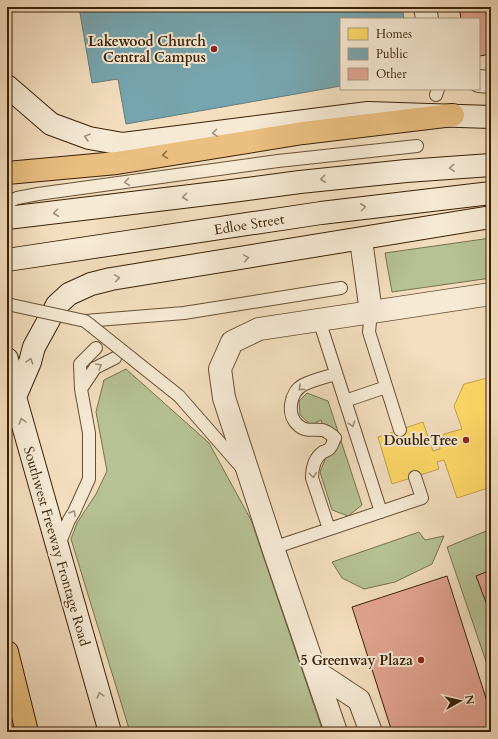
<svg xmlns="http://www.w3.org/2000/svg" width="498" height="739" font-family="Cardo,serif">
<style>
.green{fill:#b6c295;stroke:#78724e}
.homes{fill:#ffd966;stroke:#c4a249}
.public{fill:#76a5af;stroke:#647d7c}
.building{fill:#e2a492;stroke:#3a2106}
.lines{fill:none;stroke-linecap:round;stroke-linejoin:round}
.service-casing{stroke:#685034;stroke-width:14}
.minor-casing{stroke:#685034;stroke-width:24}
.secondary-casing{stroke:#3a2106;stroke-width:24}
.motorway-casing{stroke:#3a2106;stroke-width:24}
.service{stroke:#f7ead5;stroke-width:12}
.minor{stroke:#f7ead5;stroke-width:22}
.secondary{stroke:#f7ead5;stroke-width:22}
.motorway{stroke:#eabf80;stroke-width:22}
.service-bridge-casing{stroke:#685034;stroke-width:14;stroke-linecap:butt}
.service-bridge{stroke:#f7ead5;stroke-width:12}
.oneway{stroke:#a29078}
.oneway2{stroke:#927043}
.poi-dot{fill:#8f2418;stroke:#f7ead5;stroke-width:1.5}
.labels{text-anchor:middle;stroke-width:4;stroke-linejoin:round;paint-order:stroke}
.poi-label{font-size:14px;font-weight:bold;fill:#3a2106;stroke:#f7ead5;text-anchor:end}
.street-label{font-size:14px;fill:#3a2106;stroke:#f7ead5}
</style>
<rect width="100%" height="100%" fill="#f3debf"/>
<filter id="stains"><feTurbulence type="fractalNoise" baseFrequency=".005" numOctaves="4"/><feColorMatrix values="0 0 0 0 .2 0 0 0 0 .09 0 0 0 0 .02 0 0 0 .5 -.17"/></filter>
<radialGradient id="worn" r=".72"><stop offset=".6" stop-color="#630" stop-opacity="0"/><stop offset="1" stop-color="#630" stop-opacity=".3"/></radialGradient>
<path class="green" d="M491 238V278L392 292 385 253Z
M126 369 209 443 251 520 323 732H130L71 539 77 523 96 494 107 471 96 412 104 380Z
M307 393 328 401 362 505 348 516 332 510 320 472 329 449 321 420 311 425 300 415 299 401Z
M491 529V676L447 547Z
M419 532 425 540 444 536 432 564 395 582 364 589 342 578 332 562Z"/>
<path class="homes" d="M491 377V487L457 498 444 460 437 462 439 469 392 484 378 437 423 422 433 451 440 449 439 443 444 434 462 429 454 406 464 384Z"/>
<path class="public" d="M79 7H402L404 19H341V86L126 124 118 79 92 83Z"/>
<path class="building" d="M459 7H491V54L479 56V19H461Z
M491 570V604L487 605 476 576Z
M447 576 491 714V732H392L352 607Z"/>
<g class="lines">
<defs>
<path id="service" d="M436 95 438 89
M7 203 17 198 38 194 278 161 417 146
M371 312 369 332 400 430
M319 320 381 512
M85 321 184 313 341 288
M81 389 80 364 96 348
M179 396 242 468
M345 401 386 387
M329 529 312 478C312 468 314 458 323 452 323 452 329 450 329 449 332 447 333 441 335 438 332 435 325 430 322 430 313 429 305 432 298 425 286 415 290 392 303 385 313 380 326 377 336 374
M59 545 69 520 74 512 89 479V433L81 389 95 368 115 358
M273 548 422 498 415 477"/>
<path id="minor" d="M425 7 427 19
M479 81 491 82
M361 240 371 312
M315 671 359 700 371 732
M336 732 273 548 224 398 220 369 232 342 259 329 491 294"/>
<path id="secondary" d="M7 86 51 124 89 138 123 144 368 113 491 117
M7 218 224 192 300 182 406 171 491 165
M7 260 321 213 491 193
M7 359 15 397 110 732
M15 397 30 362 34 347 57 305 69 294 91 284 111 279 491 217"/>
<path id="motorway" d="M7 173 117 163 303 133 453 115
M7 652 27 732"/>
</defs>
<use href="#service" class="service-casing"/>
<use href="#minor" class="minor-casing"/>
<use href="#secondary" class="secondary-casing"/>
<use href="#motorway" class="motorway-casing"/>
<use href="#service" class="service"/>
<use href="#minor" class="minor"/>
<use href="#secondary" class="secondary"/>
<use href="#motorway" class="motorway"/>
<defs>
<path id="service-bridge" d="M7 304 85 321 179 396"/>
</defs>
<use href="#service-bridge" class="service-bridge-casing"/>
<use href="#service-bridge" class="service-bridge"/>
</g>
<defs><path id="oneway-chevron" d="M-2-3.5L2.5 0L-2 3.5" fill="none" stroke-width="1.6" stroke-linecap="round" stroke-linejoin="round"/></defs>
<g class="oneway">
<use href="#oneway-chevron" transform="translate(215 133) rotate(172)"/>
<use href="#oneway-chevron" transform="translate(87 137) rotate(-163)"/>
<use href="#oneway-chevron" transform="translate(452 168) rotate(176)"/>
<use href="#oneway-chevron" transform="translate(323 179) rotate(174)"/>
<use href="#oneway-chevron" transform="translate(127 182) rotate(172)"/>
<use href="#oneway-chevron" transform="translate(185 197) rotate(173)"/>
<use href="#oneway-chevron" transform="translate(363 207) rotate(-7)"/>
<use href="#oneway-chevron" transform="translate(56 213) rotate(173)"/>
<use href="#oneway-chevron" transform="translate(246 258) rotate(-9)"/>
<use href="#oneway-chevron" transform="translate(117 278) rotate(-9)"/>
<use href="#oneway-chevron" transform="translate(30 361) rotate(-72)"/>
<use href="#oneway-chevron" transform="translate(99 366) rotate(-31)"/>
<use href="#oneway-chevron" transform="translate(301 388) rotate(139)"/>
<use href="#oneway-chevron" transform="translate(22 421) rotate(-106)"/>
<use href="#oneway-chevron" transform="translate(352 424) rotate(72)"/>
<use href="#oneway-chevron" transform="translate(313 475) rotate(85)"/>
<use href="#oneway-chevron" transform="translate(73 513) rotate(-60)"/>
<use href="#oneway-chevron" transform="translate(100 695) rotate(-106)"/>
</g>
<use class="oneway2" href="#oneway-chevron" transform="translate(165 155) rotate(171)"/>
<g class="poi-dot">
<circle cx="214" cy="49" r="4"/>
<circle cx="466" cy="440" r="4"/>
<circle cx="421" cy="660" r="4"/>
</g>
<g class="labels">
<g class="poi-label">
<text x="206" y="46">Lakewood Church<tspan x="206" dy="16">Central Campus</tspan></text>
<text x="458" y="445">DoubleTree</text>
<text x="413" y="665">5 Greenway Plaza</text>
</g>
<g class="street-label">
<text transform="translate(249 224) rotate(-9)" y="5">Edloe Street</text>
<text transform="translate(57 546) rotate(74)" y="5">Southwest Freeway Frontage Road</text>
</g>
</g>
<rect width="498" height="739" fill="none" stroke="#f3debf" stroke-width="24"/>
<rect x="8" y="8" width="482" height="723" fill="none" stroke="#3a2106" stroke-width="2"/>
<rect x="12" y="12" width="474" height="715" fill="none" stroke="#3a2106"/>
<rect x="340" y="18" width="140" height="72" fill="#f7ead5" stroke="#ab9a82"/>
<rect x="348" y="28" width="20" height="12" fill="#ffd966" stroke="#ab9a82"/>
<text x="376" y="38" font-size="12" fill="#3a2106">Homes</text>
<rect x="348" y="48" width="20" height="12" fill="#76a5af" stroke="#ab9a82"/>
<text x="376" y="58" font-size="12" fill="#3a2106">Public</text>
<rect x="348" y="68" width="20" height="12" fill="#e2a492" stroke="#ab9a82"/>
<text x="376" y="78" font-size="12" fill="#3a2106">Other</text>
<g transform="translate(460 701) rotate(82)" stroke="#f7ead5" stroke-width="3" paint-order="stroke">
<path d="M0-3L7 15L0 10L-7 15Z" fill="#3a2106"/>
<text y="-6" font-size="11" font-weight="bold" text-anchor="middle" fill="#3a2106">N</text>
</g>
<rect width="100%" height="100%" filter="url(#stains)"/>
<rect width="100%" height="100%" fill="url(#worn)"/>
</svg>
